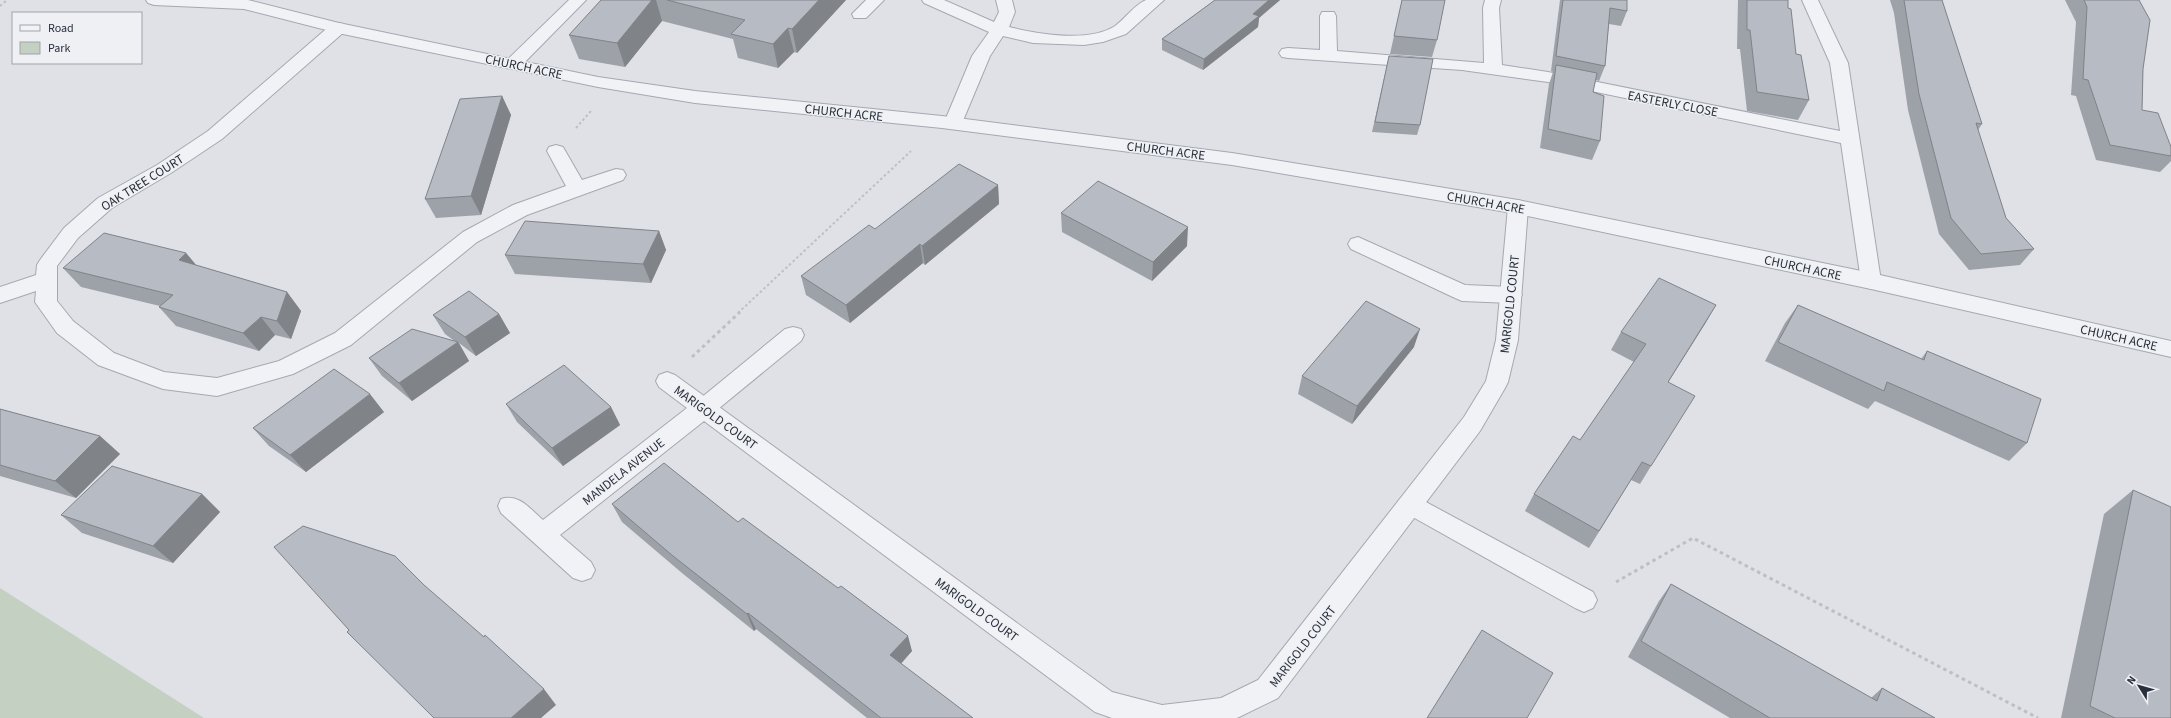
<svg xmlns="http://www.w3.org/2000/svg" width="2171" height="718" font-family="'Source Sans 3',sans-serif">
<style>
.green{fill:#c4d0c1}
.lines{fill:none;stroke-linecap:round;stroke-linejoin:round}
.service-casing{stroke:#a5a8b0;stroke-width:2}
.minor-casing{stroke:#a5a8b0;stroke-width:2}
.tertiary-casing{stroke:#a5a8b0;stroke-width:2}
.path-far1{stroke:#bdbfc5;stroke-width:2;stroke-dasharray:2.5 2.5;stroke-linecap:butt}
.path{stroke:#bdbfc5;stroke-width:3;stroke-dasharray:3.5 3.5;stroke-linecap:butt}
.service{fill:#f1f2f5;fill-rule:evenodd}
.minor{fill:#f1f2f5;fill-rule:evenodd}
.tertiary{fill:#f1f2f5;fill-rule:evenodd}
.wall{fill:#9da1a8}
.shaded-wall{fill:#808388}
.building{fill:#b7bbc3;stroke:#808388}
.labels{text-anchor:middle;stroke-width:3;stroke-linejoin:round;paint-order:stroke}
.street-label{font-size:13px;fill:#292f3c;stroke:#eef0f4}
</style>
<rect width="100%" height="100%" fill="#dfe1e7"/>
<path class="green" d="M0 588 204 718H0Z"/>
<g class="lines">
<defs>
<path id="service" d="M866 0H884L866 18H854L852 14Z
M922 0H944L994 22 999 12 996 0H1012L1015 12 1009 27C1037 34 1089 43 1115 26 1125 19 1134 5 1146 0 1150 0 1159 0 1164 0L1126 34 1103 42 1084 45 1033 43 1003 36 990 56 962 123 959 127 953 129 947 127 944 123 972 56 989 32 924 3Z
M1358 237 1465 285 1511 287 1518 290 1522 295 1518 300 1511 303 1462 301 1455 298 1351 249 1348 244 1351 239Z
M793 327 801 329 804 335 801 341 712 414 704 417 696 414 693 408 696 402 785 329Z
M1411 494 1593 592 1597 600 1593 608 1584 612 1575 608 1402 511 1399 504 1402 497Z"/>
<path id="minor" d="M569 0H586L519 68 513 69 507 68 504 64 507 60Z
M1485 0H1501L1499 8 1502 65 1548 72 1840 131 1830 63 1802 0H1818L1848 63 1881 281 1878 286 1871 289 1864 286 1861 281 1841 143 1548 82 1462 70 1288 58 1282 57 1279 53 1282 49 1288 48 1320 50V16L1322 12H1334L1336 16 1337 51 1484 63 1483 8Z
M338 23 344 24 346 28 344 32 222 139 171 173 112 208 78 238 57 266V301L73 321 114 353 164 372 217 378 279 361 335 333 463 232 513 205 566 186 547 151 549 147 556 145 563 147 582 180 616 169 623 170 626 175 623 180 527 215 477 242 351 345 293 374 217 396 163 389 98 365 57 333 35 302 36 291 0 303V287L36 275 37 265 40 260 64 228 98 198 157 165 208 131 332 24Z
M1518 200 1525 202 1528 207 1518 340 1508 382 1505 388 1480 431 1278 698 1237 718H1112L1095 712 704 421 560 535 591 562 595 570 591 578 582 581 573 578 501 513 498 506 501 499C519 493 530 509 543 520L687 408 659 387 656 381 659 375 667 372 675 375 1112 692 1162 705 1221 698 1258 680 1464 417 1486 381 1496 340 1508 207 1511 202Z"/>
<path id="tertiary" d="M146 0H248L339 23 598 77 695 91 942 116 1232 153 1518 200 1871 273 2171 341V357L1871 289 1518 214 1232 165 942 128 695 103 598 87 338 33 244 9 154 5 148 3Z"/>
</defs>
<use href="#service" class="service-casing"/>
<use href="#minor" class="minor-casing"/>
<use href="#tertiary" class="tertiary-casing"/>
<path class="path-far1" d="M0 6 7 0
M576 128 591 111
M738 313 911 151"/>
<path class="path" d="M692 357 740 312
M1616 582 1693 538 2038 718"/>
<use href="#service" class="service"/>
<use href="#minor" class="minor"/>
<use href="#tertiary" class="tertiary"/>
</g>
<path class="wall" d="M601 0H846L797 53 794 52 778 68 738 58 733 39 662 21 625 67 579 59 569 35Z
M1215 0H1280L1259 18 1258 27 1203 70 1162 50V39Z
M1402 0 1437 40 1432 57 1390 54Z
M1560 0H1627V11L1621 26 1609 24 1605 66 1599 81 1596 80 1593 92 1600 141 1592 160 1540 148 1549 84 1553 72 1551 71Z
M1738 0H1788V8L1796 54 1809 100 1798 120 1747 111 1740 49H1737Z
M1890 0H1942L1982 124 1978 130 2006 218 2034 249 2020 265 1969 270 1939 234 1908 110 1894 13Z
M2065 0H2139L2143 69 2142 110 2171 147V161L2160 172 2096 160 2076 96 2071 95 2076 22Z
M1389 56 1420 125 1417 135 1372 132Z
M502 96 511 115 481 215 436 218 425 199Z
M998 185 999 204 925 265 923 263 850 323 806 295 801 276 875 229Z
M1061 213 1187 246 1152 281 1062 232Z
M659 231 666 250 651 283 515 274 505 255Z
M186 253 196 265 287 292 301 311 291 339 275 335 259 351 176 326 159 307 160 306 81 287 63 268Z
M1716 305 1668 382 1651 466 1640 484 1631 480 1589 548 1525 511 1534 494 1580 440 1634 362 1611 350 1621 332Z
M1798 305 1921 359 1927 351 2027 443 2009 461 1875 401 1868 409 1765 361 1785 323Z
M499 314 510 333 476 356 459 343 469 361 412 401 382 376 369 358 456 342 445 334 433 315Z
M1414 347 1352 424 1298 394 1302 376Z
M506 404 611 407 620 425 563 466 517 422Z
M0 409 100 436 120 454 76 498 0 476Z
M384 412 306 472 269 446 253 428Z
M2133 490 2171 718H2061L2104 514Z
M202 494 220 512 173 563 82 533 61 515Z
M612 504 738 522 912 651 901 664 973 718H867L756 629 754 631 682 573 622 522Z
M1671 584 1871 698 1882 688 1935 718H1730L1628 657 1659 601Z"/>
<path class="shaded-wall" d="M652 0H656L662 21 625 67 617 43Z
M819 0H846L797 53 792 29Z
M1269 0H1280L1259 18 1258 27 1203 70 1204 59 1253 14Z
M788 28 794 52 778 68 773 44Z
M502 96 511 115 481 215 471 196Z
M998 185 999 204 925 265 922 246Z
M1188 227 1187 246 1152 281 1153 262Z
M659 231 666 250 651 283 643 264Z
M920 244 923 263 850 323 846 305Z
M186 253 202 272 179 260Z
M287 292 301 311 291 339 277 321Z
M1716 305 1705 324 1657 400 1668 382Z
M499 314 510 333 476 356 465 337Z
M261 317 275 335 259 351 243 333Z
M1420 329 1414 347 1352 424 1357 406Z
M458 342 469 361 412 401 399 383Z
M370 394 384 412 306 472 290 455Z
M611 407 620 425 563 466 552 448Z
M100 436 120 454 76 498 55 481Z
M202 494 220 512 173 563 153 546Z
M748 613 756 629 754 631 747 614Z
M908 636 912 651 894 671 890 655Z
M544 689 556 705 541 718H511Z"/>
<path class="building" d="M601 0H652L617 43 569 35Z
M667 0H819L792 29 788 28 773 44 731 34 745 20Z
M1215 0H1269L1253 14 1259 16 1204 59 1162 39Z
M1402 0H1445L1437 40 1394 36Z
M1563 0H1627V11L1610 8 1605 66 1556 56Z
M1747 0H1788V8L1791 9 1796 54 1801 55 1809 100 1757 92 1750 30H1747Z
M1904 0H1942L1982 124 1976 123 2006 218 2034 249 1981 254 1951 218 1919 94Z
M2084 0H2139L2150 20 2143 69 2142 110 2158 113 2171 147V156L2110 145 2088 80 2083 79 2087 7Z
M1389 56 1433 59 1420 125 1375 122Z
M1556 65 1597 73 1593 92 1604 96 1600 141 1548 129Z
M502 96 471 196 425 199 460 99Z
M959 164 998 185 922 246 920 244 846 305 801 276 869 225 875 229Z
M1098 181 1188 227 1153 262 1061 213Z
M525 221 659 231 643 264 505 255Z
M104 233 186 253 179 260 287 292 277 321 261 317 243 333 159 307 173 295 63 268Z
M1659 278 1716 305 1668 382 1695 396 1651 466 1642 462 1599 531 1534 494 1573 436 1580 440 1646 344 1621 332Z
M469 291 499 314 465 337 433 315Z
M1366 301 1420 329 1357 406 1302 376Z
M1798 305 1924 360 1927 351 2041 399 2027 443 1887 382 1884 391 1778 342Z
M412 329 458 342 399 383 369 358Z
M564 365 611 407 552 448 506 404Z
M334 369 370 394 290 455 253 428Z
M0 409 100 436 55 481 0 465Z
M664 463 738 522 743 518 838 588 841 586 908 636 890 655 973 718H881L748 613 747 614 673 556 612 504Z
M112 466 202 494 153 546 61 515Z
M2133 490 2171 507V718H2115L2090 706Z
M303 526 395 556 424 585 484 637 485 635 544 689 511 718H434L347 632 349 630 274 547Z
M1671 584 1877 701 1882 688 1935 718H1770L1641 641Z
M1482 630 1553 673 1527 718H1427Z"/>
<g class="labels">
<g class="street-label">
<text transform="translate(524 66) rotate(12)" y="5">CHURCH ACRE</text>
<text transform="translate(1673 103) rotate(11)" y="5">EASTERLY CLOSE</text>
<text transform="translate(844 112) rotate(6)" y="5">CHURCH ACRE</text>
<text transform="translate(1166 150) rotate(7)" y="5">CHURCH ACRE</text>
<text transform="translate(142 182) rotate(-32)" y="5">OAK TREE COURT</text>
<text transform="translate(1486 202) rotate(10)" y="5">CHURCH ACRE</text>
<text transform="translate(1803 267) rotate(12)" y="5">CHURCH ACRE</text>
<text transform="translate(1509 304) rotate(-84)" y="5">MARIGOLD COURT</text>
<text transform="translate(2119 337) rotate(13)" y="5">CHURCH ACRE</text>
<text transform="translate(716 417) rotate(36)" y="5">MARIGOLD COURT</text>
<text transform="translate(623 471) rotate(-38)" y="5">MANDELA AVENUE</text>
<text transform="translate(977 609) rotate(36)" y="5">MARIGOLD COURT</text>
<text transform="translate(1302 646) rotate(-52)" y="5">MARIGOLD COURT</text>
</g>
</g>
<rect x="12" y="12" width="130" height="52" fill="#eef0f4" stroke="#9fa3aa"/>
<rect x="20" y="25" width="20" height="6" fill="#f1f2f5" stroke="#9fa3aa"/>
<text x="48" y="32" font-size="12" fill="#292f3c">Road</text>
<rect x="20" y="42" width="20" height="12" fill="#c4d0c1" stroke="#9fa3aa"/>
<text x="48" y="52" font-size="12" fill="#292f3c">Park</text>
<g transform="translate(2139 686) rotate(307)" stroke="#eef0f4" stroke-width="3" paint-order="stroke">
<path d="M0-3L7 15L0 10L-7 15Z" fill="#292f3c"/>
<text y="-6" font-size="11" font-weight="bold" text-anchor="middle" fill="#292f3c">N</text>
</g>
</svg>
